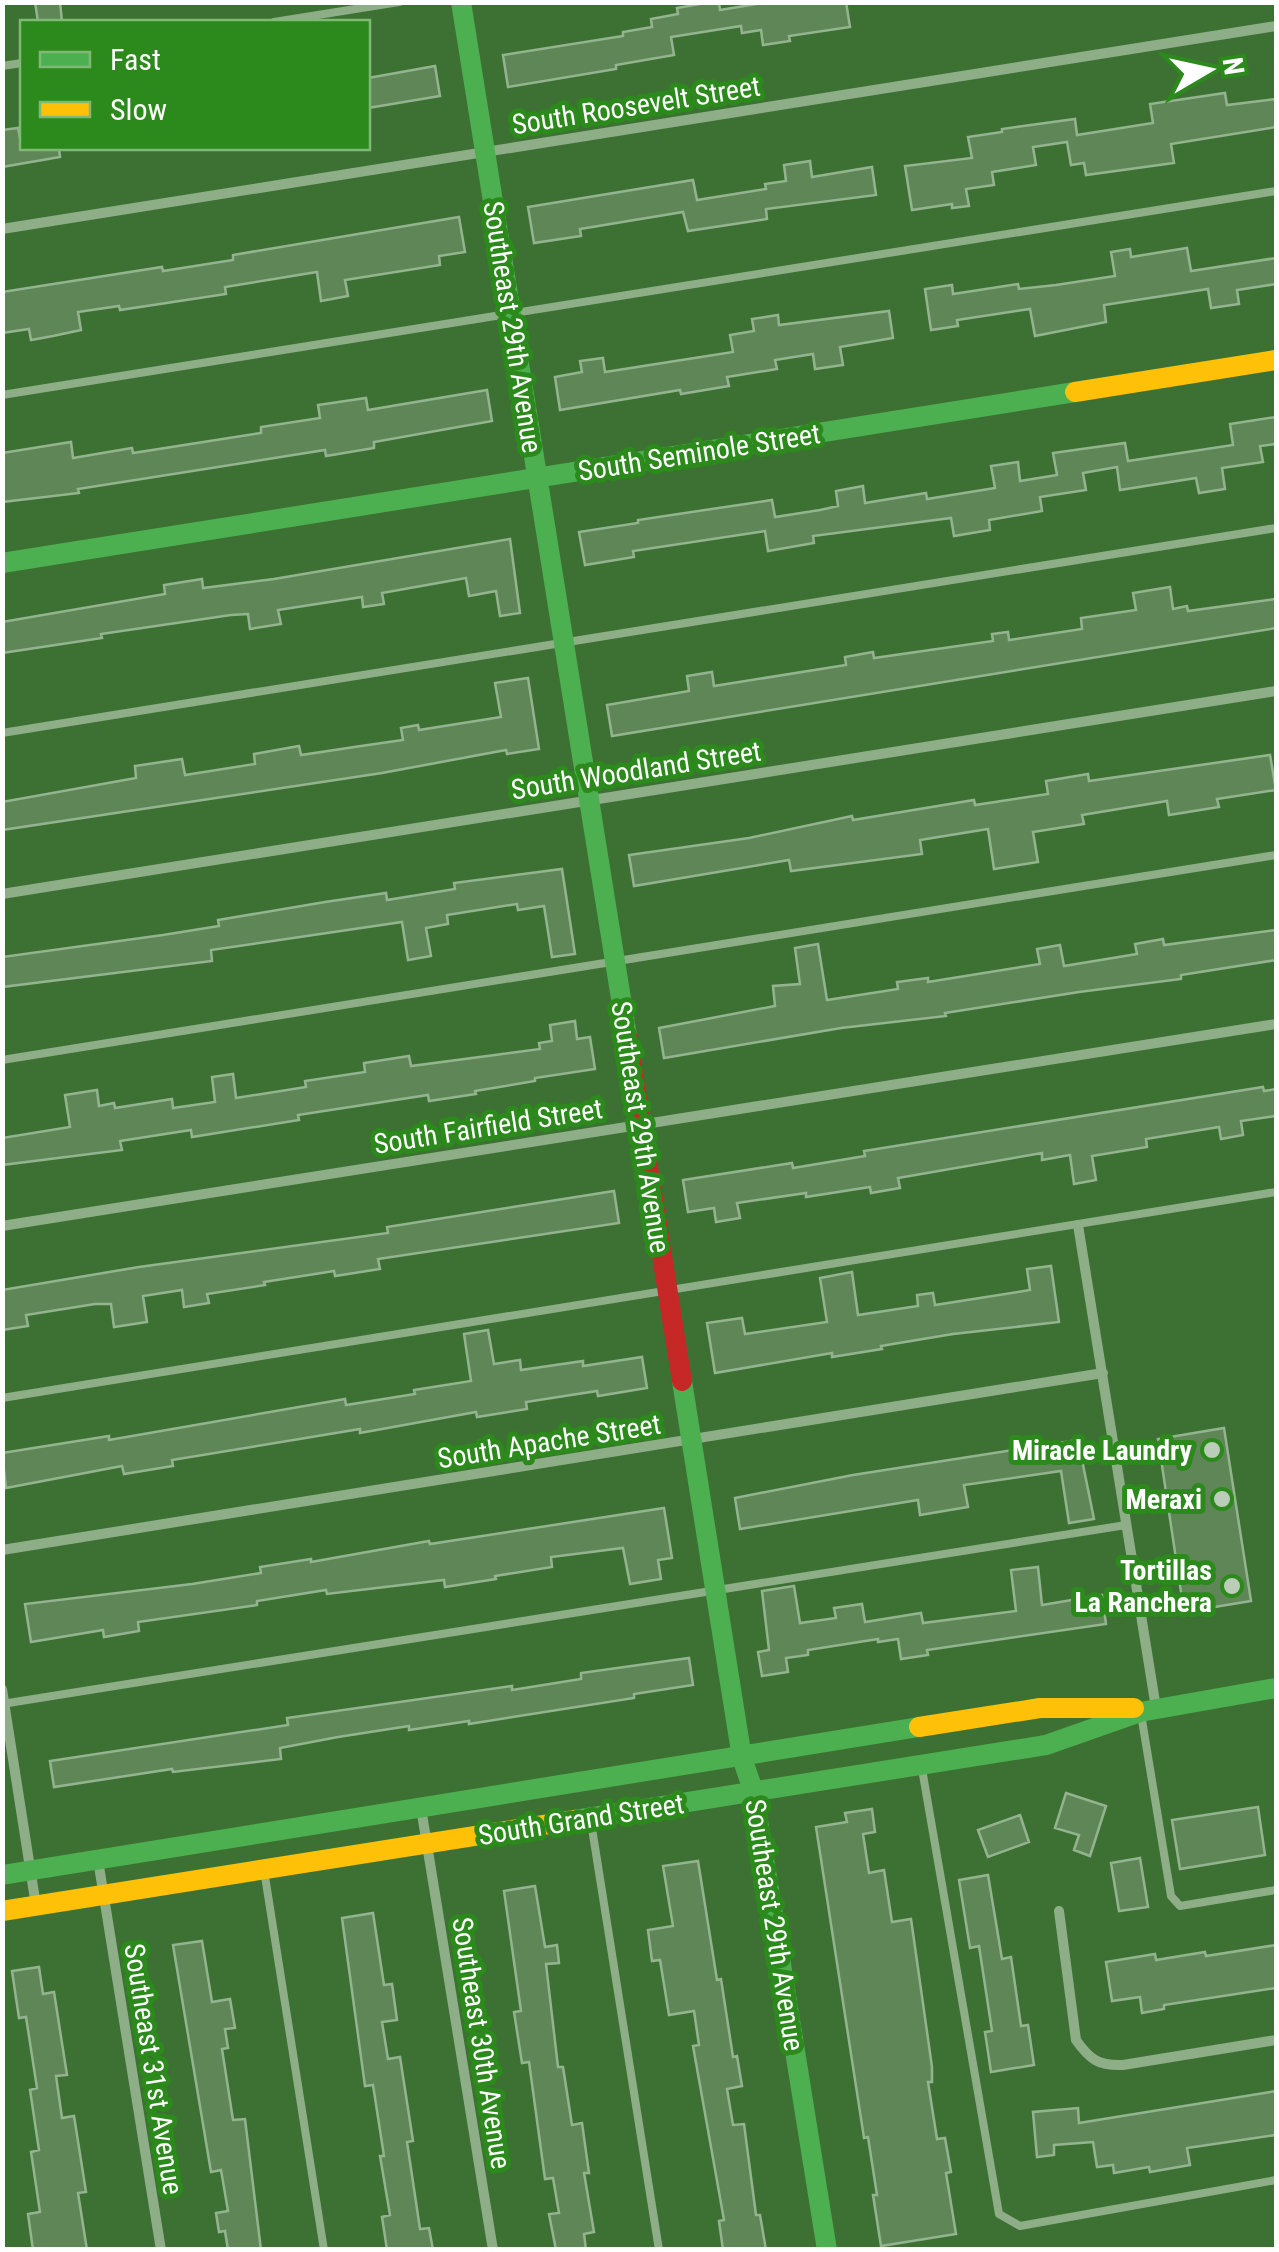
<svg xmlns="http://www.w3.org/2000/svg" width="1279" height="2252" font-family="'Roboto Condensed',sans-serif">
<style>
.building{fill:#5e8657;stroke:#94b48f;stroke-width:2.5}
.lines{fill:none;stroke-linecap:round;stroke-linejoin:round}
.lane{stroke:#8eae88;stroke-width:8}
.street{stroke:#8eae88;stroke-width:10}
.fast{stroke:#4caf50;stroke-width:20}
.slow{stroke:#ffc107;stroke-width:20}
.jam{stroke:#c62828;stroke-width:20}
.poi-dot{fill:#bbcdb8;stroke:#2b8a1b;stroke-width:4}
.labels{text-anchor:middle;stroke-width:10;stroke-linejoin:round;paint-order:stroke}
.street-label{font-size:28px;fill:#fff;stroke:#2b8a1b}
.poi-label{font-size:28px;font-weight:bold;fill:#fff;stroke:#2b8a1b;text-anchor:end}
</style>
<rect width="100%" height="100%" fill="#3d7134"/>
<path class="building" d="M35 2H60L62 22H38Z
M711 2H719L720 10 768 2H846L850 27 789 36 790 41 763 45 761 30 742 33 741 26 671 37 674 55 616 65V69L508 87 503 55 623 36V32L652 27 651 19 678 14 677 8Z
M435 66 440 96 368 108V78Z
M1225 93 1227 105 1276 99V127L1171 144 1174 163 1086 175 1084 163 1071 165 1067 142 1033 147 1036 165 992 172 994 185 966 189 969 206 952 208V204L912 210 905 166 972 158 968 137 1002 132V129L1075 119 1077 135 1153 123 1150 104Z
M18 128 22 148H59L60 157 2 167V130Z
M810 161 812 177 872 167 876 195 766 209 767 219 688 231 683 212 580 229 581 236 534 243 528 207 693 180 697 200 766 189 765 184 786 181 784 165Z
M459 217 465 252 439 256 440 265 345 280 348 296 321 301 317 272 225 287 226 294 120 310 119 306 78 312 81 330 53 336 31 340 29 329 2 333V292L162 267 163 271 233 260V255Z
M1187 248 1191 271 1276 258V284L1237 290 1239 304 1211 308 1208 289 1104 305 1106 322 1035 336 1030 309 957 320 958 326 931 330 925 289 952 285 953 294 1018 284 1019 289 1056 285 1115 276 1111 252 1130 249 1131 257Z
M889 311 893 338 840 347 843 365 815 369 813 354 775 360 777 369 727 377 729 386 681 394 680 390 560 410 555 377 582 372 580 361 603 358 605 372 733 352 730 335 754 331 752 319 778 315 779 325Z
M487 390 492 421 374 442V448L326 456 325 450 78 489 79 493 2 502V453L71 442 73 458 132 448 133 453 261 433V427L320 418 318 405 366 398 368 410Z
M1276 417V444L1260 446 1263 462 1222 468 1225 489 1199 493 1196 478 1120 490 1117 467 1083 473 1086 490 1040 497 1042 511 989 520 990 530 954 536 951 518 813 536 814 543 768 551 765 531 633 551 634 557 585 565 579 532 638 523V520L772 500 775 517 820 510 838 506 836 491 863 486 865 503 926 493 927 499 995 488 991 466 1018 462 1020 481 1057 475 1053 453 1125 443 1128 461 1233 445 1230 424Z
M510 539 520 613 500 616 496 591 469 596 466 578 382 593 384 604 363 607 362 597 278 610 281 624 250 629 248 614 231 615 101 634 102 638 2 653V622L165 594 164 585 202 579 203 588 274 579Z
M1170 587 1173 609 1187 606 1188 611 1276 599V628L612 736 607 705 689 691 687 676 712 672 714 686 846 665 845 657 873 652 874 658 993 641 992 634 1008 632 1009 640 1082 629 1081 618 1136 610 1133 593Z
M528 678 539 749 507 754 506 750 382 773 2 830V802L136 778 135 766 182 759 185 775 255 764 254 754 299 746 301 755 361 746 403 740 401 728 418 725 419 730 501 717 495 683Z
M1270 755 1276 790 1217 799 1219 807 1169 815 1167 801 1082 815 1084 824 1033 832 1038 862 994 869 988 829 920 840 922 854 791 871 789 860 634 886 629 855 749 838 852 816 853 820 974 800 975 805 1048 794 1046 781 1088 774 1089 781Z
M562 869 575 954 552 957 544 906 518 910 517 904 447 915 448 924 426 928 431 956 408 960 402 922 211 950 212 961 2 987V957L163 935 219 926 218 920 325 902 386 893 387 900 455 889 454 883Z
M1276 930V960L1181 975V979L1079 992 945 1013 946 1016 841 1028 664 1058 659 1028 775 1006 773 986 800 984 795 948 818 944 827 1000 898 989 897 982 928 978V982L1040 964 1037 949 1060 945 1064 966 1137 954 1135 944 1163 939 1164 945Z
M575 1021 577 1039 590 1037 595 1069 535 1078V1081L475 1091 476 1094 429 1101 428 1095 298 1115 299 1120 192 1137 191 1130 120 1141 122 1150 2 1165V1138L70 1127 65 1095 97 1090 99 1106 114 1103 115 1108 172 1099 173 1108 215 1102 212 1077 233 1074 236 1098 306 1087 305 1081 365 1072 364 1063 409 1056 411 1066 540 1049 539 1043 552 1041 550 1025Z
M1263 1087 1264 1091 1276 1089V1116L1241 1121 1243 1135 1221 1139 1219 1127 1146 1139 1147 1147 1092 1156 1096 1180 1074 1184 1070 1155 1042 1160V1153L898 1178 900 1188 871 1193 870 1187 806 1197V1193L737 1203 740 1218 716 1222 714 1208 688 1212 683 1180 792 1163 793 1168 865 1156 864 1151Z
M614 1191 619 1223 378 1259 380 1269 335 1276 334 1271 264 1282 265 1285 207 1294 209 1303 184 1307 182 1290 143 1296 147 1322 114 1327 111 1304H95L26 1315 28 1326 2 1330V1290L139 1267 388 1233 387 1227Z
M1051 1266 1059 1322 953 1334 881 1346 882 1349 832 1357V1353L715 1373 707 1323 742 1318 745 1334 827 1322 820 1278 852 1272 858 1315 918 1306 917 1295 933 1293 935 1305 1030 1290 1027 1269Z
M488 1330 494 1364 520 1360 521 1370 583 1361V1366L642 1357 647 1388 598 1396 597 1391 526 1402 527 1409 477 1417 476 1412 360 1433V1429L172 1460 173 1466 124 1474 122 1466 6 1488 2 1453 109 1436V1440L345 1399 346 1405 415 1394 414 1390 471 1381 464 1334Z
M1224 1428 1251 1601 1184 1612 1158 1439Z
M1078 1440 1094 1519 1069 1523 1061 1471 964 1485 968 1507 920 1515 918 1500 740 1529 735 1498 853 1475Z
M664 1508 672 1558 658 1560 661 1579 630 1584 623 1548 551 1557 552 1567 495 1576 496 1579 445 1587 444 1580 327 1594 326 1590 257 1601V1605L138 1622 139 1631 104 1637 103 1630 31 1642 25 1604 192 1584 261 1573 260 1567 311 1559V1562L429 1541 430 1544Z
M1038 1567 1042 1605 1102 1595 1106 1624 927 1650 928 1655 901 1659 898 1639 878 1642V1639L808 1650V1655L786 1658 788 1672 762 1676 758 1652 769 1650 762 1591 794 1586 800 1623 836 1618 834 1608 862 1604 865 1622 921 1613 923 1623 1016 1611 1011 1570Z
M689 1658 693 1685 634 1694V1698L469 1724V1721L409 1730V1726L338 1737 280 1748 281 1759 173 1772 172 1769 54 1787 50 1761 288 1725 287 1718 512 1686V1690L581 1679V1673Z
M1066 1793 1106 1806 1090 1856 1074 1850 1079 1835 1055 1828Z
M1258 1807 1265 1855 1180 1869 1172 1820Z
M872 1809 875 1832 863 1834 869 1873 884 1870 892 1922 911 1919 932 2067V2082H928L937 2139 945 2138 951 2172 946 2173 956 2234 881 2246 873 2195H877L868 2137 864 2138 816 1827 847 1822 845 1813Z
M1020 1815 1029 1842 988 1857 978 1830Z
M1140 1858 1148 1907 1119 1911 1111 1863Z
M698 1861 717 1980 721 1979 733 2057 737 2056 742 2086 727 2089 733 2125 744 2124 756 2215H760L766 2250H723L719 2221 724 2220 693 2046 699 2045 694 2011 669 2015 660 1960 652 1961 648 1930 673 1926 663 1866Z
M988 1875 1002 1959 1011 1957 1021 2026 1028 2025 1034 2065 991 2072 985 2032 992 2031 979 1946 970 1948 959 1880Z
M535 1886 545 1947 557 1945 559 1963 546 1964 558 2067H563L572 2125 582 2123 589 2173H584L594 2232 584 2234 586 2250H556L549 2214 559 2213 553 2178 545 2179 529 2062 522 2063 514 2012 521 2011 504 1891Z
M373 1913 384 1985 392 1984 397 2020 382 2022 388 2059 400 2057 413 2141 407 2142 420 2229 429 2228 433 2250H387L382 2217 390 2215 380 2156H384L373 2085 365 2086 342 1918Z
M202 1941 212 2002 230 1999 235 2028 225 2029 228 2048 222 2049 233 2120 245 2119 261 2250H228L225 2231 219 2232 216 2213 228 2211 221 2170 211 2172 173 1945Z
M1276 1945V1988L1164 2005V2009L1142 2013 1140 1997 1112 2001 1106 1962 1155 1954 1156 1960 1205 1952 1206 1956Z
M39 1967 43 1994 54 1992 67 2075 56 2076 62 2118 74 2116 86 2192 78 2193 87 2250H33L28 2214 40 2212 31 2152 39 2150 30 2090 37 2088 26 2017 19 2018 12 1971Z
M1276 2091V2135L1187 2148 1190 2165 1150 2172 1149 2167 1114 2173 1113 2165 1097 2167 1093 2142 1054 2145V2155L1037 2157 1033 2112 1078 2108 1079 2123Z"/>
<g class="lines">
<path class="lane" d="M274 22 399 2
M2 66 22 63
M2 395 1276 191
M2 733 1276 528
M2 1060 1276 855
M2 1398 1276 1192
M2 1704 1126 1525
M1141 1714 1171 1896 1180 1906 1276 1890
M922 1769 999 2214 1020 2226 1276 2180
M591 1822 659 2250
M264 1870 324 2250"/>
<path class="street" d="M2 229 1276 26
M2 894 1276 691
M1078 1225 1156 1708
M2 1226 1276 1024
M2 1550 1103 1373
M2 1689 36 1906
M421 1808 493 2250
M98 1860 161 2250
M1059 1911 1076 2040C1090 2060 1099 2066 1123 2065L1276 2040"/>
<path class="fast" d="M461 2 627 1036
M2 563 1075 392
M682 1381 742 1758 753 1790 827 2250
M581 1819 1046 1745 1140 1712 1276 1688
M2 1875 919 1727"/>
<path class="slow" d="M1075 392 1276 360
M919 1727 1040 1708H1134
M2 1911 581 1819"/>
<path class="jam" d="M627 1036 682 1381"/>
</g>
<g class="poi-dot">
<circle cx="1212" cy="1450" r="10"/>
<circle cx="1222" cy="1499" r="10"/>
<circle cx="1232" cy="1586" r="10"/>
</g>
<g class="labels">
<g class="street-label">
<text transform="translate(636 105) rotate(-9)" y="10">South Roosevelt Street</text>
<text transform="translate(513 327) rotate(81)" y="10">Southeast 29th Avenue</text>
<text transform="translate(699 452) rotate(-9)" y="10">South Seminole Street</text>
<text transform="translate(636 770) rotate(-9)" y="10">South Woodland Street</text>
<text transform="translate(488 1126) rotate(-9)" y="10">South Fairfield Street</text>
<text transform="translate(641 1127) rotate(81)" y="10">Southeast 29th Avenue</text>
<text transform="translate(549 1441) rotate(-9)" y="10">South Apache Street</text>
<text transform="translate(581 1819) rotate(-9)" y="10">South Grand Street</text>
<text transform="translate(775 1925) rotate(81)" y="10">Southeast 29th Avenue</text>
<text transform="translate(482 2043) rotate(81)" y="10">Southeast 30th Avenue</text>
<text transform="translate(154 2069) rotate(81)" y="10">Southeast 31st Avenue</text>
</g>
<g class="poi-label">
<text x="1192" y="1460">Miracle Laundry</text>
<text x="1202" y="1509">Meraxi</text>
<text x="1212" y="1580">Tortillas<tspan x="1212" dy="32">La Ranchera</tspan></text>
</g>
</g>
<rect width="1279" height="2252" fill="none" stroke="#ffffff" stroke-width="10"/>
<rect x="20" y="20" width="350" height="130" fill="#2b8a1b" stroke="#80b976" stroke-width="2.5"/>
<rect x="40" y="52" width="50" height="15" fill="#4caf50" stroke="#80b976" stroke-width="2.5"/>
<text x="110" y="70" font-size="30" fill="#ffffff">Fast</text>
<rect x="40" y="102" width="50" height="15" fill="#ffc107" stroke="#80b976" stroke-width="2.5"/>
<text x="110" y="120" font-size="30" fill="#ffffff">Slow</text>
<g transform="translate(1209 70) rotate(81)" stroke="#2b8a1b" stroke-width="8" paint-order="stroke">
<path d="M0-8L18 38L0 25L-18 38Z" fill="#ffffff"/>
<text y="-15" font-size="28" font-weight="bold" text-anchor="middle" fill="#ffffff">N</text>
</g>
</svg>
